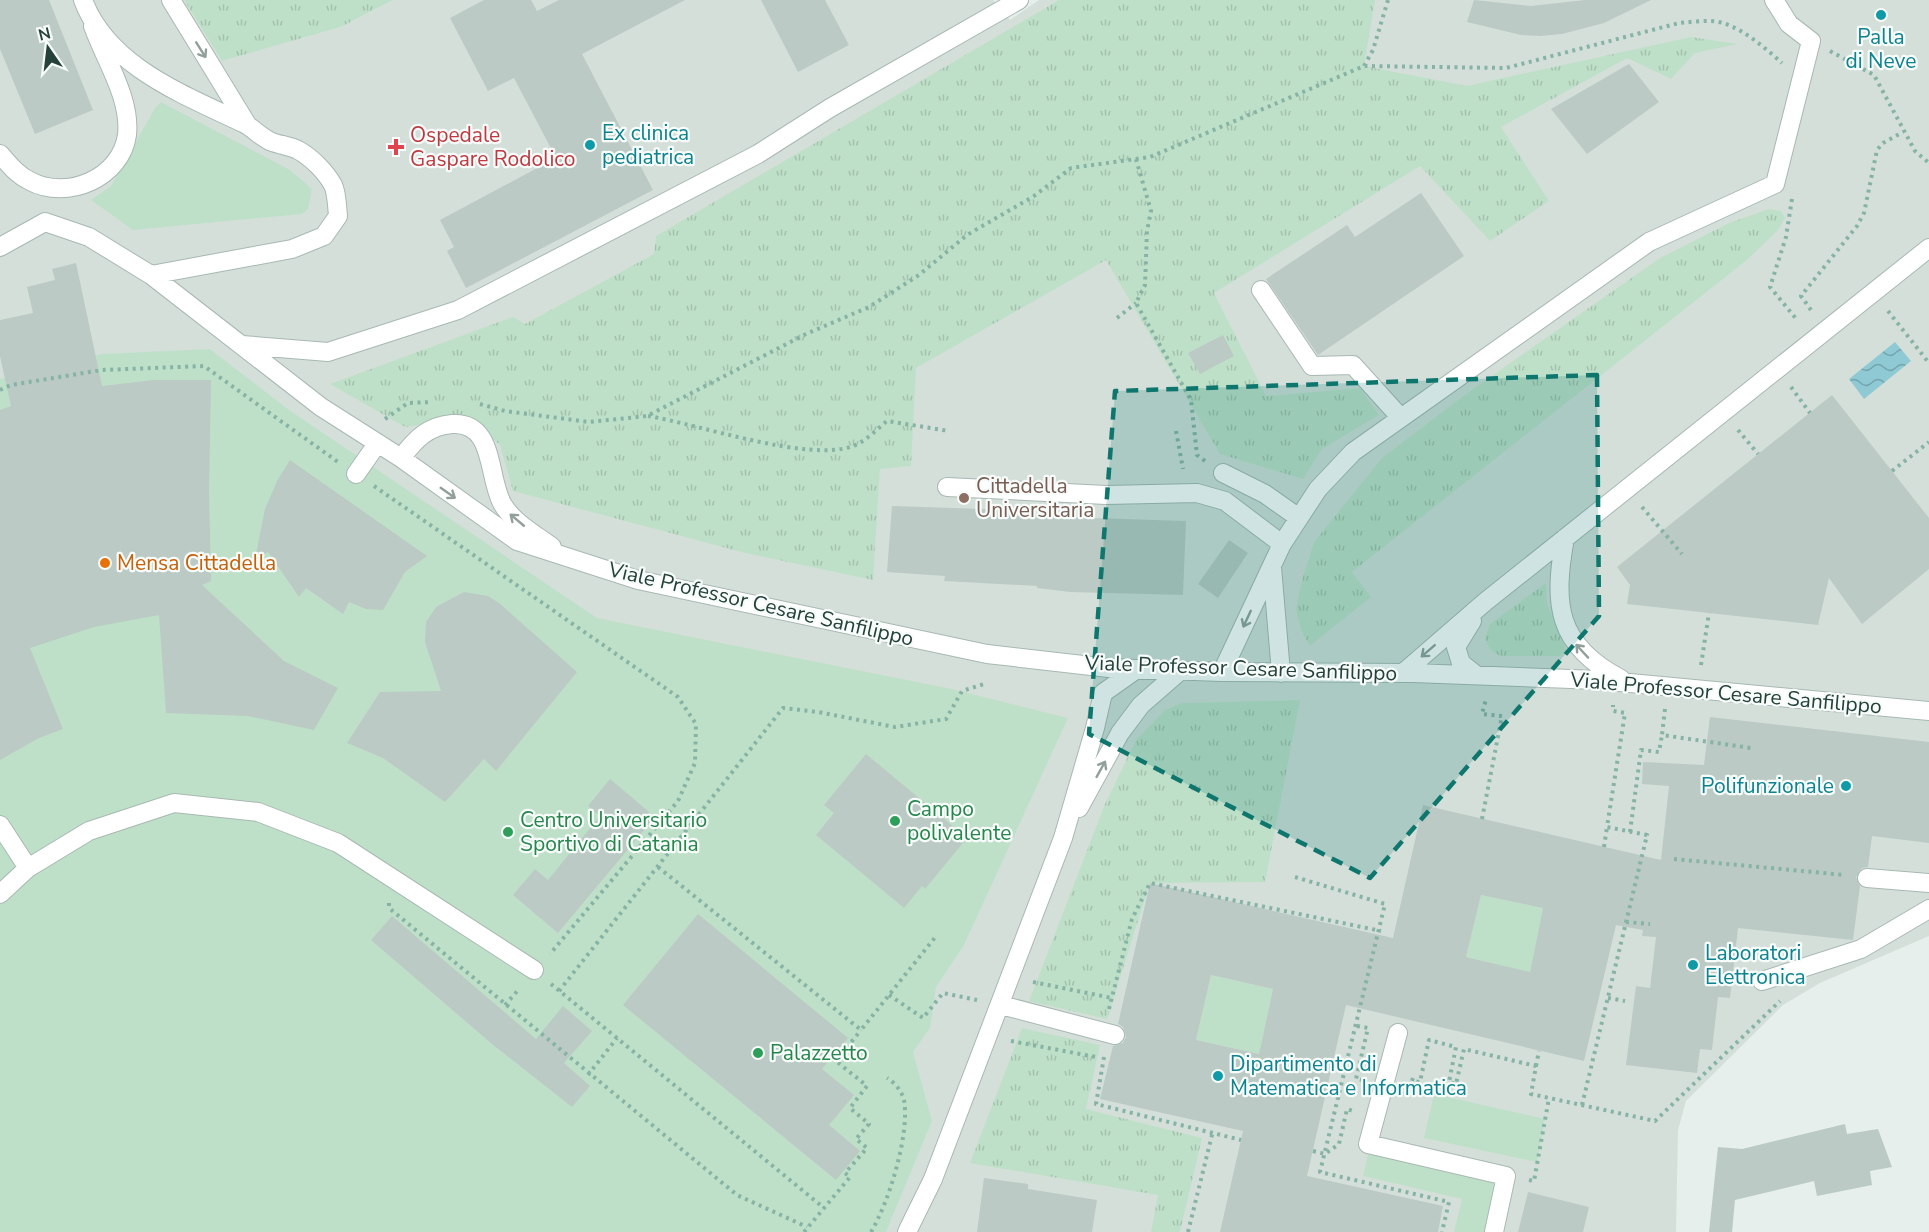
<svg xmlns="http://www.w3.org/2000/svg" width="1929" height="1232" font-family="'Nunito Sans',sans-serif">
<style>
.built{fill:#d4dfda}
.grass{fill:url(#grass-tufts)}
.garden{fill:#bfe0c8}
.water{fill:url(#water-waves)}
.building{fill:#bbcac4;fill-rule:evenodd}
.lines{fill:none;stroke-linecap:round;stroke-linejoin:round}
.minor-casing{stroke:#a8b8b2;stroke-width:20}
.path{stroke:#86b3a5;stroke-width:4;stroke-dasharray:3 4.5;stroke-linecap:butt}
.minor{stroke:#fff;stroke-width:18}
.oneway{stroke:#92a09c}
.marked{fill:#0f766e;fill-opacity:0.2;stroke:#0f766e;stroke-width:4.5;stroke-dasharray:12 8;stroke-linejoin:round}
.culture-dot{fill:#0f9aa8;stroke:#f7fbf9;stroke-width:2}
.health-dot{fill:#e0444e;stroke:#f7fbf9;stroke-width:2}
.education-dot{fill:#8d6e63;stroke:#f7fbf9;stroke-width:2}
.food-dot{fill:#e8710a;stroke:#f7fbf9;stroke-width:2}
.leisure-dot{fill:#2e9e5b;stroke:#f7fbf9;stroke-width:2}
.labels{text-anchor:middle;stroke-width:4.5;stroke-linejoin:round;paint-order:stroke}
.culture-label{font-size:21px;fill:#0d838f;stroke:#f7fbf9;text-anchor:start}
.health-label{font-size:21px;fill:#be3a42;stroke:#f7fbf9;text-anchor:start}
.education-label{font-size:21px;fill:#785e54;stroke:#f7fbf9;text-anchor:start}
.food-label{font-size:21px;fill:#c56008;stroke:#f7fbf9;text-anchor:start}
.street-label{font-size:21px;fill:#24423a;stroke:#f7fbf9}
.leisure-label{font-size:21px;fill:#27864d;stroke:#f7fbf9;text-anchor:start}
</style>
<defs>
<pattern id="grass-tufts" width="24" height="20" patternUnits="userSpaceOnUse" patternTransform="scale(1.5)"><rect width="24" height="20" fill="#bfe0c8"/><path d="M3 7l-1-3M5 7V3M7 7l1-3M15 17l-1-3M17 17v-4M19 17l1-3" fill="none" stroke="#a4c1ad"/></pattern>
<pattern id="water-waves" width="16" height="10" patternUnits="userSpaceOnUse" patternTransform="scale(1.5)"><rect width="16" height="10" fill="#8ec9d4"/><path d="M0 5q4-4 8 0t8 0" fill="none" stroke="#74a5ad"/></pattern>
</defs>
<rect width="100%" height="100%" fill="#e6efeb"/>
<path class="built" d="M0 0H184L222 60 341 27 393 0H993L1010 20 1039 0H1929V936L1820 983 1783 1005 1686 1101 1678 1130 1676 1232H0Z"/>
<path class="grass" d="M184 0H393L341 27 222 61Z
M1059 0H1375L1364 66 1467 86 1691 37 1738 44 1695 53 1671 79 1627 58 1501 127 1549 201 1490 241 1420 166 1214 293 1266 396 1360 388 1379 415 1322 449 1303 479 1220 454 1106 260 916 368 911 466 880 469 873 580 745 553 513 491 500 445 468 417 405 427 330 384 513 317 525 324 654 254 656 236Z
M1769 209 1781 211 1785 218 1778 230 1747 260 1352 572 1371 597 1310 646 1301 630 1296 609 1301 584 1314 542 1382 458 1466 394 1660 258 1729 223Z
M1546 583 1547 603 1567 652 1561 656H1500L1490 650 1485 638 1490 624Z
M1300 700 1265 882 1150 883 1107 1019 1029 1001 1105 804 1136 740 1165 710 1182 703Z
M1022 1028 1100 1045 1086 1109 1202 1138 1180 1232H1151L1158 1195 970 1163Z"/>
<path class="garden" d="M161 102 290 170 312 189 308 209 302 214 133 230 91 200 111 186 155 108Z
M210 349 289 410 597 618 952 689 1068 718 964 945 936 987 930 1028 913 1052 932 1121 886 1232H0V379L102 354Z
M1481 895 1543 908 1530 972 1466 957Z
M1211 975 1273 989 1259 1054 1196 1040Z
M1434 1094 1545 1119 1537 1162 1424 1138Z
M1369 1150 1497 1181 1484 1232H1454L1462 1199 1363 1176Z"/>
<path class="water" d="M1895 342 1911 361 1864 399 1849 379Z"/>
<path class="building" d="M0 0H49L93 110 35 134 0 49Z
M484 0H531L537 11 559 0H685L582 54 653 190 466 288 447 251 454 247 440 220 556 158 514 78 488 91 450 18Z
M761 0H825L849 45 798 72Z
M1474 0 1531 6 1585 0H1651L1604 23 1562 34 1540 36 1521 35 1467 22Z
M1629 64 1659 102 1587 154 1551 109Z
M1421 193 1464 256 1318 355 1266 279 1347 225 1355 237Z
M76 263 102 386 154 380H211L209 492 211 581 202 585 284 661 338 688 314 730 248 716 166 713 159 615 94 627 30 648 63 729 39 738 0 760V410L11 406 0 356V320L33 313 27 287 55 280 52 269Z
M1223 335 1234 356 1200 374 1188 353Z
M1832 395 1929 518V569L1862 624 1829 578 1818 625 1627 604 1630 585 1617 567Z
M290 460 427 556 405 572 383 610 366 609 349 602 343 614 306 588 299 597 268 552 255 559 265 509 277 481Z
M892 506 983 509 1063 517 1186 521 1183 595 1070 592 1037 588V586L944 581 945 576 887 572Z
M1229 540 1248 553 1218 598 1198 584Z
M464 592 488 596 499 603 577 672 496 771 484 759 445 802 383 758 347 743 380 692 441 691 425 642 426 622 436 607Z
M1710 717 1929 742V843L1872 836 1868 867 1862 868 1856 877 1860 886 1853 940 1738 928 1730 998 1718 997 1712 1050 1700 1049 1697 1073 1626 1065 1636 986 1650 988 1656 937 1642 936 1643 930 1616 925 1584 1061 1346 1005 1307 1176 1443 1206 1438 1232H1220L1243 1131 1100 1099 1113 1046 1123 1043 1126 1037 1123 1027 1118 1024 1150 883 1393 938 1423 805 1661 860 1669 786 1642 784 1643 762 1704 765ZM1481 895 1543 908 1530 972 1466 957ZM1211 975 1273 989 1259 1054 1196 1040Z
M866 754 967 838 925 889 922 886 904 908 816 835 834 813 824 805Z
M610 779 655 817 558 933 513 895 535 869 548 880 600 816 588 806Z
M698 914 848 1038 822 1069 854 1095 829 1125 860 1151 836 1180 623 1005Z
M392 916 536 1039 563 1006 592 1031 564 1063 590 1086 572 1107 492 1044 371 940Z
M1845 1124 1847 1134 1878 1129 1892 1167 1870 1171 1872 1185 1817 1196 1814 1181 1735 1200 1732 1232H1709L1718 1147 1742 1149Z
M984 1178 1028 1184V1189L1097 1200 1092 1232H977Z
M1528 1192 1589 1207 1583 1232H1518Z"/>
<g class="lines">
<defs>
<path id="minor" d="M83 0C108 67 185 95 245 124 254 129 262 138 272 142 280 145 290 146 298 150 311 157 326 172 333 185 337 193 337 207 338 216L324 236 292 249 151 275
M171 0 248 126
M0 154C9 164 17 175 30 181 67 201 121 178 127 135 131 98 105 60 93 26
M0 247 45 222 89 237 151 275 321 407 401 458 517 541 638 580 987 654 1109 668 1222 672 1413 673 1598 680 1929 711
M1261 290 1312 366 1353 365 1401 418
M242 345 328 352 458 310 758 154 830 108 1019 0
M401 458C415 440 427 426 452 424 496 421 487 479 503 505 514 523 536 535 552 547
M1223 473 1265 494 1299 518
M356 474 377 444
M947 487 1106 495 1197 493 1225 501 1282 544
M1565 538C1553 604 1556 645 1621 679
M1272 567 1281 673
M1472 621 1456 647 1461 663 1476 675
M1222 672 1282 544 1318 489 1353 452 1649 242 1775 184 1811 41 1789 24 1774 0
M1403 673 1485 602 1929 248
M1079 808 1120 733 1141 705 1180 671
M0 825 28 868
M1867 878 1929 883
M0 894 28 868 89 831 174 803 258 812 338 843 534 970
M1762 981 1861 949 1929 909
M1001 1005 1115 1035
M1398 1033 1368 1144 1506 1176 1494 1232
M907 1232 933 1179 1063 838 1095 728 1103 693 1137 669"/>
</defs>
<use href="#minor" class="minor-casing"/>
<path class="path" d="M1830 51 1874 75 1915 151 1929 163
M1364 66 1373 50 1388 0
M1136 159 1151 211 1147 231 1145 285 1136 303 1191 400 1197 455 1205 461
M1792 199 1786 237 1770 287 1798 321
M1811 310 1801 296 1857 226 1864 213 1877 150 1883 143 1903 132
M1888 311 1929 363
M1117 318 1136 303
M1791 387 1810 413
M0 390 11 385 102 370 204 366 338 462
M480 404 505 411 589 422 647 416 806 334 869 307 919 275 967 235 1034 196 1071 168 1150 157 1364 66 1506 68 1679 23C1693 22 1709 19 1723 23 1745 30 1765 48 1782 63
M648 416C698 424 809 463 853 446 865 442 877 429 887 421L949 431
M385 419 408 403 432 402
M1738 430 1758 454
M1176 431 1183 469
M1892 471 1929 442
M374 486 678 697 696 724 695 763 678 801 550 954
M1642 507 1682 554
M1701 665 1709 613
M1665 709 1662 735 1751 748
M1482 819 1502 716 1482 714 1486 699
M1630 832 1641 750 1659 752 1662 735
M1604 847 1607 827
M1674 859 1845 875
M658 867 861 1030 937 935
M1295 877 1385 904 1320 1172 1449 1202 1442 1232
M389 903V908L737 1195 807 1227
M1626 922 1650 924
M1033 982 1112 998
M551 984 824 1208
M559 991 783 708 818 712 895 727 946 719 962 691 984 684
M889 995 923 1018 943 993 977 1000
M1608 998 1625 1001
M505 1005 519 989
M1109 1009 1132 919 1150 883 1381 931
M1357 1026 1368 1028 1356 1079 1361 1080
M1011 1041 1096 1057
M1104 1057 1096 1104 1241 1140
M1536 1066 1539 1051
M588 1075 617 1038
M1413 1078 1412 1081 1420 1082 1429 1040 1456 1047 1449 1082 1456 1084 1464 1049 1536 1066 1531 1094 1655 1121 1780 1001
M1582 1105 1647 835 1607 827 1625 713 1613 711V705
M1313 1151 1325 1154 1339 1144 1347 1109 1353 1111
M1529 1180 1534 1181 1549 1098
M804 1232 850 1177 845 1173 867 1148 856 1139 869 1124 850 1108 867 1086 836 1061 861 1030
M871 1232C889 1202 910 1134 904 1100 902 1091 894 1082 887 1078
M1188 1232 1213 1131"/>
<use href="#minor" class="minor"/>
</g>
<defs><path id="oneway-shaft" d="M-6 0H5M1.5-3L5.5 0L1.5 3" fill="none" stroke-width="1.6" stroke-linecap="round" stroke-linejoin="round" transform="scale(1.5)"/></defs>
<g class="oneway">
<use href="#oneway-shaft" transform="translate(201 50) rotate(58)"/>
<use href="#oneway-shaft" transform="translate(448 493) rotate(35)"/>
<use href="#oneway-shaft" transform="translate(517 520) rotate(-140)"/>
<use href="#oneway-shaft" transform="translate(1247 619) rotate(115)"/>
<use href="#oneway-shaft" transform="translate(1428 651) rotate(139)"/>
<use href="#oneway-shaft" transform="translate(1582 651) rotate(-133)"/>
<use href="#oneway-shaft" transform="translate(1101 769) rotate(-61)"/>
</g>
<path class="marked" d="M1597 375 1599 616 1370 878 1089 734 1115 391Z"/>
<g class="culture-dot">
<circle cx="1881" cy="15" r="6"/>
<circle cx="590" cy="145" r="6"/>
<circle cx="1846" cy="786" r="6"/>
<circle cx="1693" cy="965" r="6"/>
<circle cx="1218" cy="1076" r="6"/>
</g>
<path class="health-dot" d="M393 138h6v6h6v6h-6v6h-6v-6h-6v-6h6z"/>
<circle class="education-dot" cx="964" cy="498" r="6"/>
<circle class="food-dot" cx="105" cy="563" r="6"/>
<g class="leisure-dot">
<circle cx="895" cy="821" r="6"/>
<circle cx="508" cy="832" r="6"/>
<circle cx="758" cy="1053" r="6"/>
</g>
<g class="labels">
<g class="culture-label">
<text x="1881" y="44" text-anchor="middle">Palla<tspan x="1881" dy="24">di Neve</tspan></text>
<text x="602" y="140">Ex clinica<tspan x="602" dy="24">pediatrica</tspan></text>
<text x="1834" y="793" text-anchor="end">Polifunzionale</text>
<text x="1705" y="960">Laboratori<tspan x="1705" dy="24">Elettronica</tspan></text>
<text x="1230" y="1071">Dipartimento di<tspan x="1230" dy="24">Matematica e Informatica</tspan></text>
</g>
<g class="health-label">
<text x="410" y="142">Ospedale<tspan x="410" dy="24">Gaspare Rodolico</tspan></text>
</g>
<g class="education-label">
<text x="976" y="493">Cittadella<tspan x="976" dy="24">Universitaria</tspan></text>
</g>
<g class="food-label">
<text x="117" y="570">Mensa Cittadella</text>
</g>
<g class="street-label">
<text transform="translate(761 604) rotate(13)" y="7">Viale Professor Cesare Sanfilippo</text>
<text transform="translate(1241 668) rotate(2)" y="7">Viale Professor Cesare Sanfilippo</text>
<text transform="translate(1726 693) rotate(5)" y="7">Viale Professor Cesare Sanfilippo</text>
</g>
<g class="leisure-label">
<text x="907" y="816">Campo<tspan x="907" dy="24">polivalente</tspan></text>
<text x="520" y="827">Centro Universitario<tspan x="520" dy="24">Sportivo di Catania</tspan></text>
<text x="770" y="1060">Palazzetto</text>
</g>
</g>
<g transform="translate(48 48) rotate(346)" stroke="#f7fbf9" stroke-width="4.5" paint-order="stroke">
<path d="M0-4.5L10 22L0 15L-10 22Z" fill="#24423a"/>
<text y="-9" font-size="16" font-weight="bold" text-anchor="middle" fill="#24423a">N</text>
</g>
</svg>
